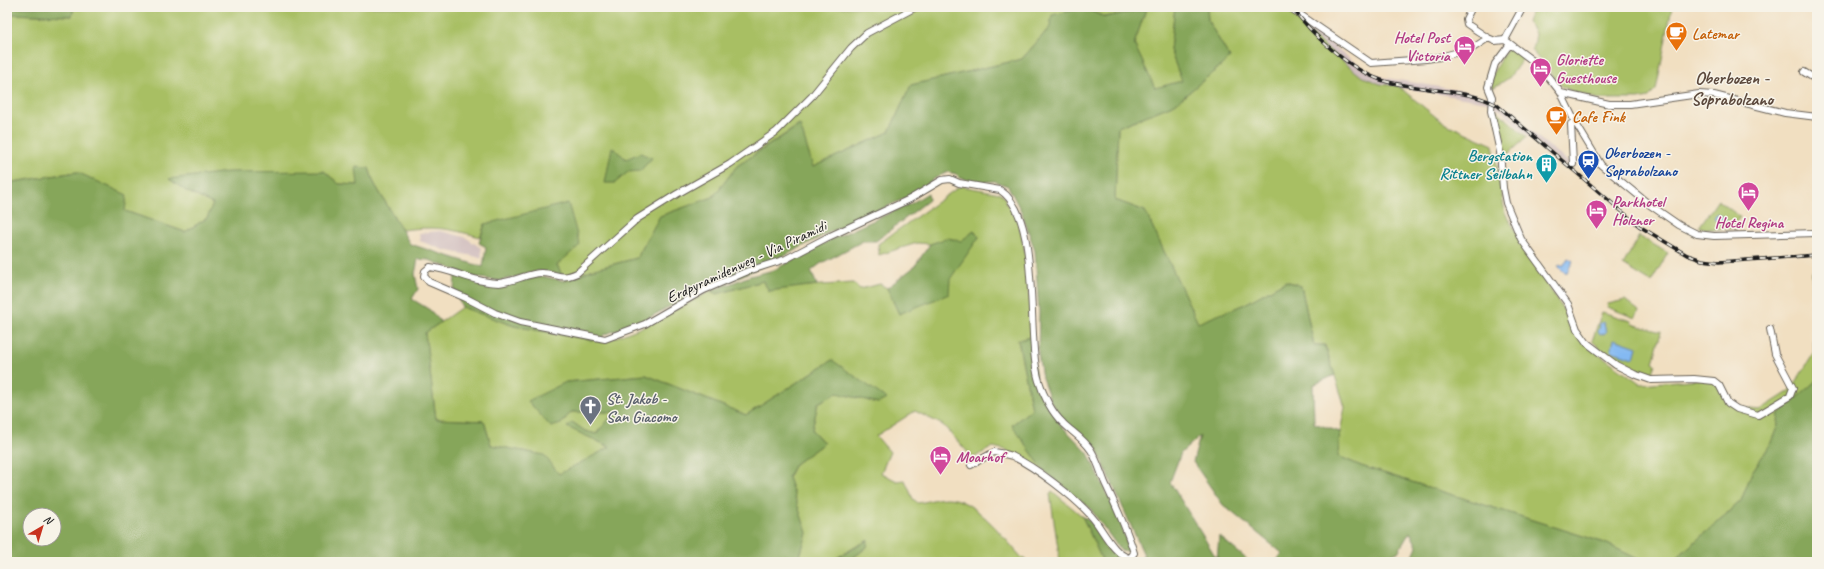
<svg xmlns="http://www.w3.org/2000/svg" width="1824" height="569" font-family="Caveat,sans-serif">
<style>
.industrial{fill:#d2bfbf}
.green{fill:#a8bf64;stroke:#626e40}
.forest{fill:#86a65a;stroke:#51613b;fill-rule:evenodd}
.water{fill:#84b9f2;stroke:#506a87}
.lines{fill:none;stroke-linecap:round;stroke-linejoin:round}
.street-casing{stroke:#676056;stroke-width:8}
.street{stroke:#fff;stroke-width:6}
.rail-casing{stroke:#1c1c1c;stroke-width:3.5}
.rail{stroke:#f7f3e8;stroke-width:2;stroke-dasharray:6;stroke-linecap:butt}
.labels{text-anchor:middle;stroke-width:3;stroke-linejoin:round;paint-order:stroke}
.food-label{font-size:16px;font-weight:bold;fill:#c56008;stroke:#f7f3e8;text-anchor:start}
.hotel-label{font-size:16px;font-weight:bold;fill:#b23c85;stroke:#f7f3e8;text-anchor:start}
.transit-label{font-size:16px;font-weight:bold;fill:#164399;stroke:#f7f3e8;text-anchor:start}
.culture-label{font-size:16px;font-weight:bold;fill:#0d838f;stroke:#f7f3e8;text-anchor:end}
.street-label{font-size:16px;fill:#1c1c1c;stroke:#f7f3e8}
.worship-label{font-size:16px;font-weight:bold;fill:#5b616d;stroke:#f7f3e8;text-anchor:start}
.quarter-label{font-size:18px;font-weight:bold;fill:#5b483c;stroke:#f7f3e8}
</style>
<rect width="100%" height="100%" fill="#f7f3e8"/>
<filter id="ink" filterUnits="userSpaceOnUse"><feTurbulence type="fractalNoise" baseFrequency=".025" numOctaves="2"/><feDisplacementMap in="SourceGraphic" scale="8" xChannelSelector="R" yChannelSelector="G"/><feConvolveMatrix kernelMatrix="1 2 1 2 8 2 1 2 1" color-interpolation-filters="sRGB"/></filter>
<filter id="wash" filterUnits="userSpaceOnUse"><feTurbulence type="fractalNoise" baseFrequency=".012" numOctaves="4" result="noise"/><feDisplacementMap in="SourceGraphic" scale="16" xChannelSelector="R" yChannelSelector="G"/><feGaussianBlur stdDeviation="0.9" result="paint"/><feColorMatrix in="noise" values="0 0 0 0 0 0 0 0 0 0 0 0 0 0 0 0 0 1.4 0 .05"/><feComposite in="paint" operator="in"/></filter>
<g filter="url(#wash)">
<rect width="100%" height="100%" fill="#f1dfc1"/>
<path class="industrial" d="M1298 18 1362 68 1381 77 1469 92 1497 103 1569 163 1566 166 1523 131 1503 112 1487 102 1380 84 1361 76 1305 30Z
M440 231 465 237 481 248 482 258 444 250 420 241 419 233Z"/>
<path class="green" d="M74 7H1175L1170 50 1182 81 1155 89 1134 44 1146 9 1105 17 1083 8 1050 27 1022 59 911 85 889 132 813 167 799 125 737 166 713 197 660 216 637 258 591 270 565 281 557 265 485 224 480 237C448 228 434 226 402 230L374 183 369 168 358 185 339 184 324 171 186 191 213 204 207 218 185 232 125 211 77 172 7 183V14L72 16Z
M1207 7H1285L1298 18 1305 30 1361 76 1380 84 1398 86 1442 122 1493 145 1505 213 1541 274 1584 343 1641 384 1713 378 1729 401 1741 408 1760 410 1790 391 1814 353 1812 272 1817 270V380L1779 413 1778 425 1770 445 1752 472 1741 501 1672 562H1644L1605 543 1361 466 1338 456 1340 432 1345 407 1325 345H1314L1301 286 1286 281 1245 304 1198 324 1145 211 1115 200 1118 127 1175 104 1230 58 1208 21Z
M1533 7H1672L1656 90 1649 97 1639 99H1598L1571 91 1562 86 1531 50C1538 40 1536 30 1527 22Z
M1510 46 1524 57 1509 78 1491 89C1488 75 1502 57 1510 46Z
M1493 107 1527 137 1504 158V151Z
M960 186 1000 193 1005 198 1006 204C1028 214 1030 313 1032 337L1018 340 1032 409 1012 425 1045 472 1006 450 993 447 973 458 943 425 915 411 876 436 890 452 881 473 897 481 905 480 913 499 918 503C927 502 937 498 946 498 974 497 1004 538 1022 558L1029 562H848L867 547 860 544 830 562H798L807 533 788 478 795 464 824 443 812 430 818 403 837 393 878 403 832 360 746 415 646 375 566 382 561 424 571 412H616L596 434 585 431 572 422 568 427 610 447 559 475 543 455 491 445 484 421 436 419 425 333 462 307 514 326 603 342 645 326 711 291 717 294 763 281 769 291 792 287 853 283 860 289 880 284 887 288 899 314 949 279 979 237 974 231 961 241 948 238 930 244 917 243 879 255 878 244Z
M1718 200 1740 217 1731 229H1708L1699 227Z
M1639 236 1668 253 1651 282 1623 265Z
M1625 300 1639 311 1635 318 1607 307 1608 304Z
M1602 312 1631 321 1632 324 1661 332 1653 363 1656 364 1652 375C1632 376 1606 354 1592 341Z
M1052 491 1082 516 1103 562H1060L1050 494Z"/>
<path class="forest" d="M7 7H74L72 16 7 14Z
M1175 7H1207L1208 21 1230 58 1175 104 1118 127 1115 200 1145 211 1198 323 1245 304 1286 281 1301 286 1314 345H1324L1335 375 1313 385 1314 423 1340 432 1338 456 1361 466 1605 543 1644 562H1410L1417 546 1410 532 1398 552 1375 562 1297 561 1296 562H1276L1282 553 1223 505 1193 462 1200 436 1181 453 1170 482 1217 559 1219 536 1250 562H1138L1144 555 1095 445 1064 421 1051 402 1042 378 1038 353 1039 312 1035 251 1022 213 1008 186 994 181 979 182 960 178 956 174 948 172 937 177 908 197 828 233 771 263 669 307 641 322 603 335V342L514 326 462 307 454 290 455 276 499 286 541 276 565 281 591 270 637 258 660 216 713 197 737 166 800 125 813 167 889 132 911 85 1022 59 1050 27 1052 15 1083 8 1105 17 1146 9 1134 44 1155 88 1182 81 1170 50Z
M612 147 626 159 640 153 652 158 640 171 628 172 615 183H605Z
M356 167 369 168 374 183 410 244 483 267 486 247 479 243 485 224 568 203 580 245 557 265 562 275 539 271 499 281 474 277 429 260 418 259 415 274 418 289 412 299 430 310 441 322 425 333 436 419 484 421 491 445 544 455 559 474 610 447 567 427 572 422 585 431 596 434 615 412H571L561 424 551 427 528 401 566 382 646 375 746 415 832 360 887 399 878 403 837 393 818 403 812 430 824 443 795 464 788 477 807 533 798 562H7V183L77 172 127 195 125 211 185 232 207 218 213 204 186 191 169 179 228 172 324 171 339 184 358 185ZM30 515H54V539H30Z
M928 193 929 200 876 241H863L820 264 811 271 817 285 769 291 763 281 717 294 711 291 750 276 774 270 830 240 912 203Z
M974 231 979 237 950 279 949 294 899 314 887 288 914 267 930 244 948 238 961 241Z
M1032 337 1031 350 1037 382 1060 424 1088 453 1120 521 1129 549 1128 552 1121 551 1089 507 1045 472 1012 425 1032 409 1018 340Z
M1817 380V562H1672L1741 501 1752 472 1770 445 1778 425 1779 413Z
M1082 516C1104 527 1108 558 1129 562H1103Z
M868 540 867 547 848 562H830Z"/>
<path class="water" d="M1717 213 1729 222 1725 227 1714 218Z
M1568 258 1573 261 1566 274 1558 266 1561 264 1563 266Z
M1603 322 1607 331 1604 334 1600 335 1598 332 1600 326 1599 324Z
M1614 339 1637 347 1634 358 1611 351Z"/>
</g>
<g filter="url(#ink)">
<g class="lines">
<defs>
<path id="street" d="M916 7 867 33 851 48 812 96 776 132 730 164 677 194 637 219 577 273C559 281 558 273 541 273 529 273 513 282 499 283 475 283 454 270 430 267L425 271 424 276 429 282 466 298 495 313 520 322 605 339 645 324 704 290 748 271 786 259 826 238 910 199 942 180 950 179 959 183 1000 190C1043 218 1025 336 1039 381 1043 395 1052 413 1063 423 1072 432 1083 438 1091 450 1097 460 1101 473 1105 483 1116 506 1127 529 1134 553L1130 558C1114 556 1102 528 1092 517 1075 497 1035 467 1012 456 1006 454 1000 453 994 452L971 465
M1289 7 1371 63 1426 59 1440 57 1473 48 1488 38
M1472 7 1466 19 1467 24 1488 38 1495 41 1505 40 1537 64 1550 79 1561 93 1575 122 1601 165 1650 205 1679 225 1697 234 1714 236 1817 233
M1505 40 1523 7
M1510 44 1495 64 1488 87 1492 97 1491 111 1500 152 1503 188 1506 203 1521 239 1568 304 1577 329 1587 343 1616 365 1634 374 1651 380 1694 379 1714 381 1719 385 1728 403 1737 409 1758 415 1790 396 1793 388 1775 354 1770 329
M1804 72 1817 80
M1561 93 1609 104H1630L1699 94 1714 95 1785 113 1817 117
M1573 164 1571 124 1575 122"/>
</defs>
<use href="#street" class="street-casing"/>
<use href="#street" class="street"/>
<defs>
<path id="rail" d="M1292 7C1311 34 1349 69 1381 80 1396 85 1413 86 1429 89 1452 92 1476 94 1497 105L1639 226 1687 255 1702 260 1719 262 1817 255"/>
</defs>
<use href="#rail" class="rail-casing"/>
<use href="#rail" class="rail"/>
</g>
</g>
<defs>
<symbol id="cafe-pin" viewBox="-11 -11 22 30"><path d="M0 17L-7.5 6A9.5 9.5 0 1 1 7.5 6Z" fill="#e8710a" stroke="#f7f3e8"/><path d="M-5.5-4.5H6V0H3Q3 3.5 0 3.5H-2.5Q-5.5 3.5-5.5 0ZM3-3.2v2h1.7v-2ZM-6 4.5H4V6H-6Z" fill="#fff"/></symbol>
<symbol id="hotel-pin" viewBox="-11 -11 22 30"><path d="M0 17L-7.5 6A9.5 9.5 0 1 1 7.5 6Z" fill="#d1479c" stroke="#f7f3e8"/><path d="M-6-4.5h1.5V1H6V5H4.5V3h-9V5H-6ZM-4 0a1.8 1.8 0 1 1 3.6 0ZM.5 0V-2.5h3Q6-2.5 6 0Z" fill="#fff"/></symbol>
<symbol id="station-pin" viewBox="-11 -11 22 30"><path d="M0 17L-7.5 6A9.5 9.5 0 1 1 7.5 6Z" fill="#1a4fb4" stroke="#f7f3e8"/><path d="M-3-6H3Q5-6 5-4V2Q5 4 3 4L4.5 6H3L1.5 4h-3L-3 6H-4.5L-3 4Q-5 4-5 2V-4Q-5-6-3-6ZM-3.5-4v3h7v-3ZM-3.5 1v1.5H-2V1ZM2 1v1.5H3.5V1Z" fill="#fff"/></symbol>
<symbol id="building-pin" viewBox="-11 -11 22 30"><path d="M0 17L-7.5 6A9.5 9.5 0 1 1 7.5 6Z" fill="#0f9aa8" stroke="#f7f3e8"/><path d="M-4-6H4V6H1V3H-1V6H-4ZM-2.5-4.3h1.7v1.8h-1.7ZM.8-4.3h1.7v1.8H.8ZM-2.5-1h1.7V.8h-1.7ZM.8-1h1.7V.8H.8Z" fill="#fff"/></symbol>
<symbol id="church-pin" viewBox="-11 -11 22 30"><path d="M0 17L-7.5 6A9.5 9.5 0 1 1 7.5 6Z" fill="#6b7280" stroke="#f7f3e8"/><path d="M-1.2-6h2.4v3.5h3.3v2.4h-3.3V6h-2.4V-.1h-3.3v-2.4h3.3Z" fill="#fff"/></symbol>
</defs>
<g fill-rule="evenodd">
<use href="#cafe-pin" x="1664" y="20" width="25" height="34"/>
<use href="#hotel-pin" x="1452" y="34" width="25" height="34"/>
<use href="#hotel-pin" x="1528" y="56" width="25" height="34"/>
<use href="#cafe-pin" x="1544" y="104" width="25" height="34"/>
<use href="#station-pin" x="1576" y="148" width="25" height="34"/>
<use href="#building-pin" x="1534" y="152" width="25" height="34"/>
<use href="#hotel-pin" x="1736" y="180" width="25" height="34"/>
<use href="#hotel-pin" x="1584" y="198" width="25" height="34"/>
<use href="#church-pin" x="578" y="394" width="25" height="34"/>
<use href="#hotel-pin" x="928" y="444" width="25" height="34"/>
</g>
<g class="labels">
<g class="food-label">
<text x="1692" y="39">Latemar</text>
<text x="1572" y="122">Cafe Fink</text>
</g>
<g class="hotel-label">
<text x="1450" y="43" text-anchor="end">Hotel Post<tspan x="1450" dy="18">Victoria</tspan></text>
<text x="1556" y="65">Gloriette<tspan x="1556" dy="18">Guesthouse</tspan></text>
<text x="1612" y="207">Parkhotel<tspan x="1612" dy="18">Holzner</tspan></text>
<text x="1749" y="228" text-anchor="middle">Hotel Regina</text>
<text x="956" y="462">Moarhof</text>
</g>
<g class="transit-label">
<text x="1604" y="158">Oberbozen -<tspan x="1604" dy="18">Soprabolzano</tspan></text>
</g>
<g class="culture-label">
<text x="1532" y="161">Bergstation<tspan x="1532" dy="18">Rittner Seilbahn</tspan></text>
</g>
<g class="street-label">
<text transform="translate(746 261) rotate(-25)" y="6">Erdpyramidenweg - Via Piramidi</text>
</g>
<g class="worship-label">
<text x="606" y="404">St. Jakob -<tspan x="606" dy="18">San Giacomo</tspan></text>
</g>
<g class="quarter-label">
<text x="1732" y="84">Oberbozen -<tspan x="1732" dy="21">Soprabolzano</tspan></text>
</g>
</g>
<rect width="1824" height="569" fill="none" stroke="#f7f3e8" stroke-width="24"/>
<g transform="translate(42 527) rotate(38)"><circle r="19" fill="#f7f3e8" stroke="#9f9d96"/>
<path d="M0-3L7 15L0 10L-7 15Z" fill="#c8321e"/>
<text y="-6" font-size="11" font-weight="bold" text-anchor="middle" fill="#1c1c1c">N</text>
</g>
</svg>
